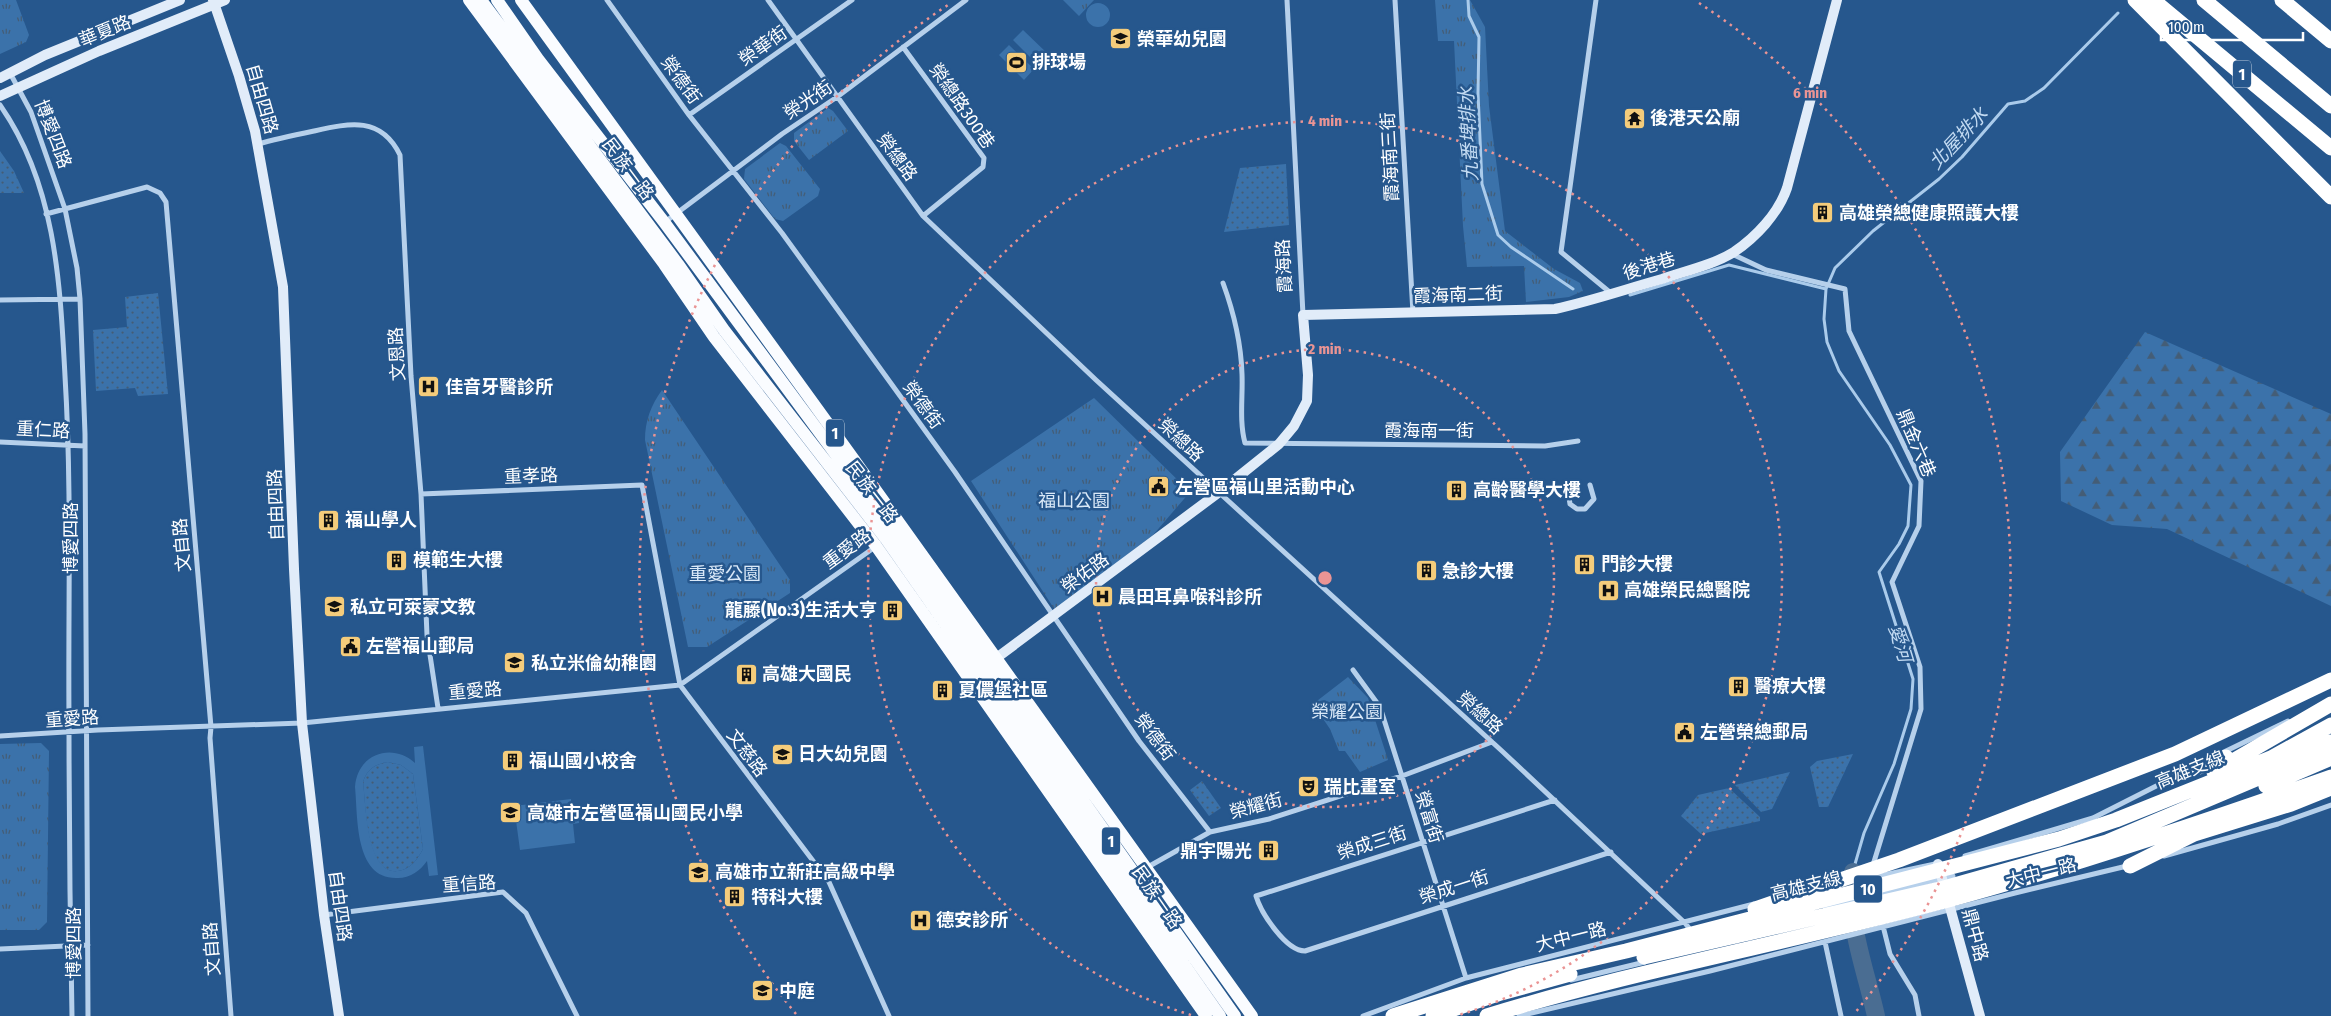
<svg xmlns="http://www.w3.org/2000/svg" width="2331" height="1016" font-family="'Fira Sans Condensed','Noto Sans TC',sans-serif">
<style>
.grass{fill:url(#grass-dots)}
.forest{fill:url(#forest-firs)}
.park{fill:url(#park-tufts)}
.pitch{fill:#3b72aa;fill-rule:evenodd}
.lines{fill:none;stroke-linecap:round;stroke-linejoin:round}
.stream{stroke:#aacbeb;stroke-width:3}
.river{stroke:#4a6d92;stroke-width:18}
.street{stroke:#b6d0eb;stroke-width:5}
.secondary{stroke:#e1ecf9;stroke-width:10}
.primary{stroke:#fafcff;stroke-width:12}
.highway{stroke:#fff;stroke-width:15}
.ring{fill:none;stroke:#ea9494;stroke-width:2.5;stroke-dasharray:2.5 5}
.labels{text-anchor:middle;stroke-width:5;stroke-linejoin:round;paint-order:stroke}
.shield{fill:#26578d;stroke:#becddd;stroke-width:1}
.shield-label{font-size:16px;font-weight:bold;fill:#fff}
.street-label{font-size:18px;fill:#fff;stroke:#26578d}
.poi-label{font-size:18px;font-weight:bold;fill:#fff;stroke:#26578d;text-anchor:start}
.park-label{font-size:18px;fill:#dae9f8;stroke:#26578d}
.water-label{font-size:19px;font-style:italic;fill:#c2daf2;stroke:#26578d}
.centre{fill:#ea9494;stroke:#26578d;stroke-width:2.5}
.ring-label{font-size:15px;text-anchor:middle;font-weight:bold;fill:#ea9494;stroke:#26578d;stroke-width:5;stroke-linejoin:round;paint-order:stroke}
</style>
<defs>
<pattern id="grass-dots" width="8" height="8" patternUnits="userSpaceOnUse" patternTransform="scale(1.25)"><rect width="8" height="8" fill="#3b72aa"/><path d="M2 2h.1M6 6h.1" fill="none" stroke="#445d76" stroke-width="1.8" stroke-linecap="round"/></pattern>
<pattern id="forest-firs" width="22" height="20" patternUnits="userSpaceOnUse" patternTransform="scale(1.25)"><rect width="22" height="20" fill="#3b72aa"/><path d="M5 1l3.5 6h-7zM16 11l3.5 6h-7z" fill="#445d76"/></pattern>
<pattern id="park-tufts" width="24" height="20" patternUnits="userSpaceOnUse" patternTransform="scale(1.25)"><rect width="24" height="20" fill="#3b72aa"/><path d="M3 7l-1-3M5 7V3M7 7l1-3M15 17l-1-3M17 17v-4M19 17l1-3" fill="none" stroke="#445d76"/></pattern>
</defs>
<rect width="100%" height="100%" fill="#26578d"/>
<path class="grass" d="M0 151 14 171 24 193H0Z
M1286 164 1289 225 1224 232 1240 168Z
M158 293 168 394 138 396 135 388 96 391 93 330 127 327 125 297Z
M1853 754 1828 807H1819L1810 767 1817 761Z
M388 762 401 765 413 774 423 849C417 860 411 869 398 871 365 875 366 804 363 782 367 769 375 764 388 762Z
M1790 772 1772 809 1761 812 1735 785Z
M1202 781 1221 808 1209 816 1190 790Z
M1729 788 1760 817V821L1701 834 1681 816 1698 795Z"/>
<path class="forest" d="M2145 332 2331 414V606L2167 529 2112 525 2061 501 2060 452Z"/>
<path class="park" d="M0 0H16L29 35 26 42 0 54Z
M1063 0H1094L1079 16Z
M1435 0H1470L1485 27 1489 106 1505 231 1554 269 1580 283 1583 291 1569 297 1526 302 1524 266 1467 267 1463 226 1454 41H1438Z
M828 108 833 111 848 131 809 160 794 141V133Z
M780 143 786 146 820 189 818 196 783 221 775 219 744 179 745 169Z
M662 390 790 580V593L707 647H688L645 440C645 421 651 405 662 390Z
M1094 398 1190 492 1153 535 1055 610 971 481Z
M1348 677 1368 698 1388 760 1360 772 1345 751H1339L1330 729 1313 704Z
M41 743 49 751 47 922 39 930H0V744Z"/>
<path class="pitch" d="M1086 15a12 12 0 1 1 24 0a12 12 0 1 1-24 0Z
M1023 30 1048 54 1038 65 1013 40Z
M1009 45 1034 69 1024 80 999 55Z
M423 746 438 875 429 876 427 861C420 871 410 878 398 878 354 880 358 817 355 787 357 754 392 742 415 763L414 747ZM388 762 401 765 413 774 423 849C417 860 411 869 398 871 366 875 366 804 363 782 367 769 375 764 388 762Z
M571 799V805L577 804 579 823 573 824 575 843 520 850 514 806Z"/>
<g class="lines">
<path class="stream" d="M1468 0 1469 16 1479 37 1478 93 1482 184 1498 235 1511 247 1573 289
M1630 295 1729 265 1826 289
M1853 871 1864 833 1894 764 1911 709 1913 679 1879 572 1899 544 1908 526 1911 485 1890 445 1839 371 1827 342 1824 319 1826 289 1835 268 1873 231 1939 179 1962 157 2008 104 2025 101 2044 88 2118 13"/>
<path class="river" d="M1853 872C1846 922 1865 967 1876 1016"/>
<path class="street" d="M607 0 689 115 782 233 869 353 955 472 1139 741 1210 832
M768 0 923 216 1096 380 1503 752 1685 923 1692 932
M1287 0 1303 315
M1395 0 1413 313
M1596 0 1561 252 1612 294
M903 47 984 158 983 167 923 216
M10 73 31 112 65 209 77 268 80 299 85 434 88 1016
M0 105C56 185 60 283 65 376 72 491 68 605 69 719 69 818 70 917 72 1016
M689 115 852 0
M258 144C276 139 295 135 314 131 350 123 381 116 400 155L411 376 421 494 427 635 438 708
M46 214 147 187 160 193 166 202 211 727 210 738 231 1016
M665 222 782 134 837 97 966 0
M1732 254 1766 270 1845 289 1849 331 1921 481 1919 526 1892 582 1920 667 1921 709 1873 865
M1223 283C1234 313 1241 342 1242 374 1243 396 1239 421 1245 443L1545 446 1578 441
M0 300 80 299
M0 442 85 446
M1568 491 1570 504 1577 509H1585L1594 499 1590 485
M421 494 642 485 680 685 829 882 889 1016
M1353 670 1380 707 1466 978
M0 736 98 730 302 723 680 685 875 547
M2224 752 2288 721
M1555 800 1256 896C1261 913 1286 951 1305 951L1611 852
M1965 856 2093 818 2178 775
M2164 856 2278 824 2331 805
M1146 868 1210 832 1269 819 1402 776 1492 742
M1865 879 1935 864
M1825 907 1953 876
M324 915 503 892 526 913 577 1016
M1883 926 1890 954 1915 995 1919 1016
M1825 942 1841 1016
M0 949 88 945
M1571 980 1645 962
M1363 1016 1466 978 1754 904
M1519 1016 1710 971 2015 893 2127 866"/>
<path class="secondary" d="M213 0 239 76 255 131 283 287 294 569 302 723 324 915 339 1016
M0 78 45 55 180 0
M0 96 99 51 225 0
M991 662 1218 493 1279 444 1294 426 1307 401 1308 375 1303 315 1555 309C1591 301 1626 289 1662 279 1685 271 1713 265 1734 252 1756 237 1778 214 1787 188L1837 0
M1938 864 1980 1016"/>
<path class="primary" d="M469 0 664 264 714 337 876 546 1206 1016
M481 0 678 264 724 330 886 539 1220 1016
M497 0 538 59 664 222 910 555 1235 1016
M521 0 850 454 1252 1016"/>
<path class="highway" d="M2135 0 2331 197
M2153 0 2331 148
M2204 0 2331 106
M2282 0 2331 41
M2214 772 2331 704
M2180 774 2226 757
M2266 786 2331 758
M2130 866 2194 834 2291 804 2331 788
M1755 909 1899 860 2175 754 2331 680
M1644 957 1944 888 2107 842 2277 770 2331 742
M1393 1016 1522 975 1626 951 2059 839 2116 820 2271 758 2331 725
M1433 1016 1501 993 1570 974
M1487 1016C1646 967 1810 939 1970 894 2092 860 2212 819 2331 777"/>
</g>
<g class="ring">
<circle cx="1325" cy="578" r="229"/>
<path d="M1191 1015A457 457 0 1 1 1459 1015"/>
<path d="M796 1014A686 686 0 0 1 951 3M1699 3A686 686 0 0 1 1854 1014"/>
</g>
<defs>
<symbol id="school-square" viewBox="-11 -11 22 22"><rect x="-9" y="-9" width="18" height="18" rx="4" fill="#f4cc7b" stroke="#26578d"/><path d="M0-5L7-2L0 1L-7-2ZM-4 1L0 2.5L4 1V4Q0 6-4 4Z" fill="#111"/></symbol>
<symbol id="stadium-square" viewBox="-11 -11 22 22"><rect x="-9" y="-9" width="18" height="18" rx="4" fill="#f4cc7b" stroke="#26578d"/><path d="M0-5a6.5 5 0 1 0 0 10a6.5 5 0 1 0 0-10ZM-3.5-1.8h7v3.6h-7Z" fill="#111"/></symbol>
<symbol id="temple-square" viewBox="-11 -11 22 22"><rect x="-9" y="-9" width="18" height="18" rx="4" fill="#f4cc7b" stroke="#26578d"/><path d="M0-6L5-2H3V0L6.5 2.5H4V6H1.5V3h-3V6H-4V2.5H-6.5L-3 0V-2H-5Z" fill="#111"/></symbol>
<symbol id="building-square" viewBox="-11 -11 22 22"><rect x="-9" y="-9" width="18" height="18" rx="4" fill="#f4cc7b" stroke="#26578d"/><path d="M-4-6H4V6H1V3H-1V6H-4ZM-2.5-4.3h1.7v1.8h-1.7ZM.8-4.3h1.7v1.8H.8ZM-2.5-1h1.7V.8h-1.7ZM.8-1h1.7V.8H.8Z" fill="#111"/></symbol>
<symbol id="hospital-square" viewBox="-11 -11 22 22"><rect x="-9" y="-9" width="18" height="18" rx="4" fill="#f4cc7b" stroke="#26578d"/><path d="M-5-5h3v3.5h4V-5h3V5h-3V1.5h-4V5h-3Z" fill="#111"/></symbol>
<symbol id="civic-square" viewBox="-11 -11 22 22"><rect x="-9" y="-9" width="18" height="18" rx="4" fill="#f4cc7b" stroke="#26578d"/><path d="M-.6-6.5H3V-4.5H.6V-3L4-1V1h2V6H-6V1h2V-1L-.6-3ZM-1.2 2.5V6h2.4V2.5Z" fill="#111"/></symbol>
<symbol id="theatre-square" viewBox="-11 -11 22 22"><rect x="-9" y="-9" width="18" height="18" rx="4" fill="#f4cc7b" stroke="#26578d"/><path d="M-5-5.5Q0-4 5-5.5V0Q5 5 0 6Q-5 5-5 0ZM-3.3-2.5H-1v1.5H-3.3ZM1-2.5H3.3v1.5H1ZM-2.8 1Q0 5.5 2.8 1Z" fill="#111"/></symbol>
</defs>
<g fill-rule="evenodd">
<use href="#school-square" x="1108" y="26" width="25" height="25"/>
<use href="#stadium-square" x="1004" y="50" width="25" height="25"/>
<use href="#temple-square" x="1622" y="106" width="25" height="25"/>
<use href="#building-square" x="1810" y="200" width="25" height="25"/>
<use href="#hospital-square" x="416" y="374" width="25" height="25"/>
<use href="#civic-square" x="1146" y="474" width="25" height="25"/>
<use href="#building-square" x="1444" y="478" width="25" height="25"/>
<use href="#building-square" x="316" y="508" width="25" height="25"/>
<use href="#building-square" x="384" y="548" width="25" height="25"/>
<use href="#building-square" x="1572" y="552" width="25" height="25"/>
<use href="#building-square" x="1414" y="558" width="25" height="25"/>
<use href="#hospital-square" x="1596" y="578" width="25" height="25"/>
<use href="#hospital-square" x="1090" y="584" width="25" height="25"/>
<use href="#school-square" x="322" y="594" width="25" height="25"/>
<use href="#building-square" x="880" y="598" width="25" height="25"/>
<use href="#civic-square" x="338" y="634" width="25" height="25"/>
<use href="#school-square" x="502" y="650" width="25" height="25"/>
<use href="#building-square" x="734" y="662" width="25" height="25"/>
<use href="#building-square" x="1726" y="674" width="25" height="25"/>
<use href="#building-square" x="930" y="678" width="25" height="25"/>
<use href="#civic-square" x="1672" y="720" width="25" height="25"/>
<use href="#school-square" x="770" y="742" width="25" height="25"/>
<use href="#building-square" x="500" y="748" width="25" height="25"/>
<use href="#theatre-square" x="1296" y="774" width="25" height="25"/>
<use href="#school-square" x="498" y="800" width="25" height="25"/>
<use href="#building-square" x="1256" y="838" width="25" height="25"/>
<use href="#school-square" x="686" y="860" width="25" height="25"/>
<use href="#building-square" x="722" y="884" width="25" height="25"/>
<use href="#hospital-square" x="908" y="908" width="25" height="25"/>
<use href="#school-square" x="750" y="978" width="25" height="25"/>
</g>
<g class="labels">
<g class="shield">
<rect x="2233" y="60.5" width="18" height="27" rx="4"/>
<rect x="826" y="419.5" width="18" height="27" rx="4"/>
<rect x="1102" y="827.5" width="18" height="27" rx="4"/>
<rect x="1854" y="875.5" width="28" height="27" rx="4"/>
</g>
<g class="shield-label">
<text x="2242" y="80">1</text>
<text x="835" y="439">1</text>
<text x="1111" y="847">1</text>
<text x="1868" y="895">10</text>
</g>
<g class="street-label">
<text transform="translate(105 31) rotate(-22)" y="6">華夏路</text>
<text transform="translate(763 46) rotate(-35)" y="6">榮華街</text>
<text transform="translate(681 80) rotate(54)" y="6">榮德街</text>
<text transform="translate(262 99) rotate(74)" y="6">自由四路</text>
<text transform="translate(808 100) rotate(-34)" y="6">榮光街</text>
<text transform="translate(962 106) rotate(55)" y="6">榮總路300巷</text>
<text transform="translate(53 134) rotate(69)" y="6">博愛四路</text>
<text transform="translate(897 157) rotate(54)" y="6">榮總路</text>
<text transform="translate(1390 157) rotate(-93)" y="6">霞海南三街</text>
<text transform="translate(628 169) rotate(53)" y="6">民族一路</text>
<text transform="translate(1284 266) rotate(-93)" y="6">霞海路</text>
<text transform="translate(1649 266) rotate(-17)" y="6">後港巷</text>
<text transform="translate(1458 295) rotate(-2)" y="6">霞海南二街</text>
<text transform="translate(397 354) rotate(-93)" y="6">文恩路</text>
<text transform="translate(923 405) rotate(54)" y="6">榮德街</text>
<text transform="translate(43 430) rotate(3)" y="6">重仁路</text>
<text x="1429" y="437">霞海南一街</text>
<text transform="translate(1181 440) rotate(43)" y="6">榮總路</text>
<text transform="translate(1916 443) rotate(67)" y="6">鼎金六巷</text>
<text transform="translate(531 476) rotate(-2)" y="6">重孝路</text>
<text transform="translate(872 492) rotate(52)" y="6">民族一路</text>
<text transform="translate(276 505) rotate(-92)" y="6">自由四路</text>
<text transform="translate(71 538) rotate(-90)" y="6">博愛四路</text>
<text transform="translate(182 545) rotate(-95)" y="6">文自路</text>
<text transform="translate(847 549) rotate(-36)" y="6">重愛路</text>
<text transform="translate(1085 573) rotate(-37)" y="6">榮佑路</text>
<text transform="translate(475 691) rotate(-5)" y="6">重愛路</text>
<text transform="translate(1480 713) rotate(42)" y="6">榮總路</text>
<text transform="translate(72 719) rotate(-4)" y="6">重愛路</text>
<text transform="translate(1155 737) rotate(53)" y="6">榮德街</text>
<text transform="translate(747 753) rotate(53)" y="6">文慈路</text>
<text transform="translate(2190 770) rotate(-22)" y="6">高雄支線</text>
<text transform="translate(1256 806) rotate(-15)" y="6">榮耀街</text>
<text transform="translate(1429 817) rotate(73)" y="6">榮富街</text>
<text transform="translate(1372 843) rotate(-18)" y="6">榮成三街</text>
<text transform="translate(2041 873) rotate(-14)" y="6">大中一路</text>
<text transform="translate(469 884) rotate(-4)" y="6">重信路</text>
<text transform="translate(1806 886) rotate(-14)" y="6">高雄支線</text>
<text transform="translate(1454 887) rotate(-18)" y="6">榮成一街</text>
<text transform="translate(1157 897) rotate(55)" y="6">民族一路</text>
<text transform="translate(340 906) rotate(82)" y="6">自由四路</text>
<text transform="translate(1975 935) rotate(75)" y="6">鼎中路</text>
<text transform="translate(1571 937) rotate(-14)" y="6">大中一路</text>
<text transform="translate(74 943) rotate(-90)" y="6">博愛四路</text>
<text transform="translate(212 949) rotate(-94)" y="6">文自路</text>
</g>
<g class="poi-label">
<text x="1137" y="45">榮華幼兒園</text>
<text x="1032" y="68">排球場</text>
<text x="1650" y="124">後港天公廟</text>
<text x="1839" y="219">高雄榮總健康照護大樓</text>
<text x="445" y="393">佳音牙醫診所</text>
<text x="1175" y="493">左營區福山里活動中心</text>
<text x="1473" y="496">高齡醫學大樓</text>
<text x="345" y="526">福山學人</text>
<text x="413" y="566">模範生大樓</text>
<text x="1601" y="570">門診大樓</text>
<text x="1442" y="577">急診大樓</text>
<text x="1624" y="596">高雄榮民總醫院</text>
<text x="1118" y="603">晨田耳鼻喉科診所</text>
<text x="350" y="613">私立可萊蒙文教</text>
<text x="877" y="616" text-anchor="end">龍藤(No.3)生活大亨</text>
<text x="366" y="652">左營福山郵局</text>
<text x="531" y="669">私立米倫幼稚園</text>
<text x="762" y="680">高雄大國民</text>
<text x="1754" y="692">醫療大樓</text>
<text x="958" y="696">夏儂堡社區</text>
<text x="1700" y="738">左營榮總郵局</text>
<text x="798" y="760">日大幼兒園</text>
<text x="529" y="767">福山國小校舍</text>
<text x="1324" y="793">瑞比畫室</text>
<text x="527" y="819">高雄市左營區福山國民小學</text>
<text x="1252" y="857" text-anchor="end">鼎宇陽光</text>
<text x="715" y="878">高雄市立新莊高級中學</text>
<text x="751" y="903">特科大樓</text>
<text x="936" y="926">德安診所</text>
<text x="779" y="997">中庭</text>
</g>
<g class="park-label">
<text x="1074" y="507">福山公園</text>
<text x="725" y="580">重愛公園</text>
<text x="1347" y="718">榮耀公園</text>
</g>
<g class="water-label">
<text transform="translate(1468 134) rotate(-93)" y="7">九番埤排水</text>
<text transform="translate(1958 138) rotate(-47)" y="7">北屋排水</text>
<text transform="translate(1901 643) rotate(73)" y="7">愛河</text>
</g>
</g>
<circle cx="1325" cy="578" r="8" class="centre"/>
<g class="ring-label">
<text x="1810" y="98">6 min</text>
<text x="1325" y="126">4 min</text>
<text x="1325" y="354">2 min</text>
</g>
<path d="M2161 32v8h142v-8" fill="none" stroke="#ffffff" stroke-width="2.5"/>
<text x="2168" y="32" font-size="15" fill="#ffffff" stroke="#26578d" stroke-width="4" paint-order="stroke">100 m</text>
</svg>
